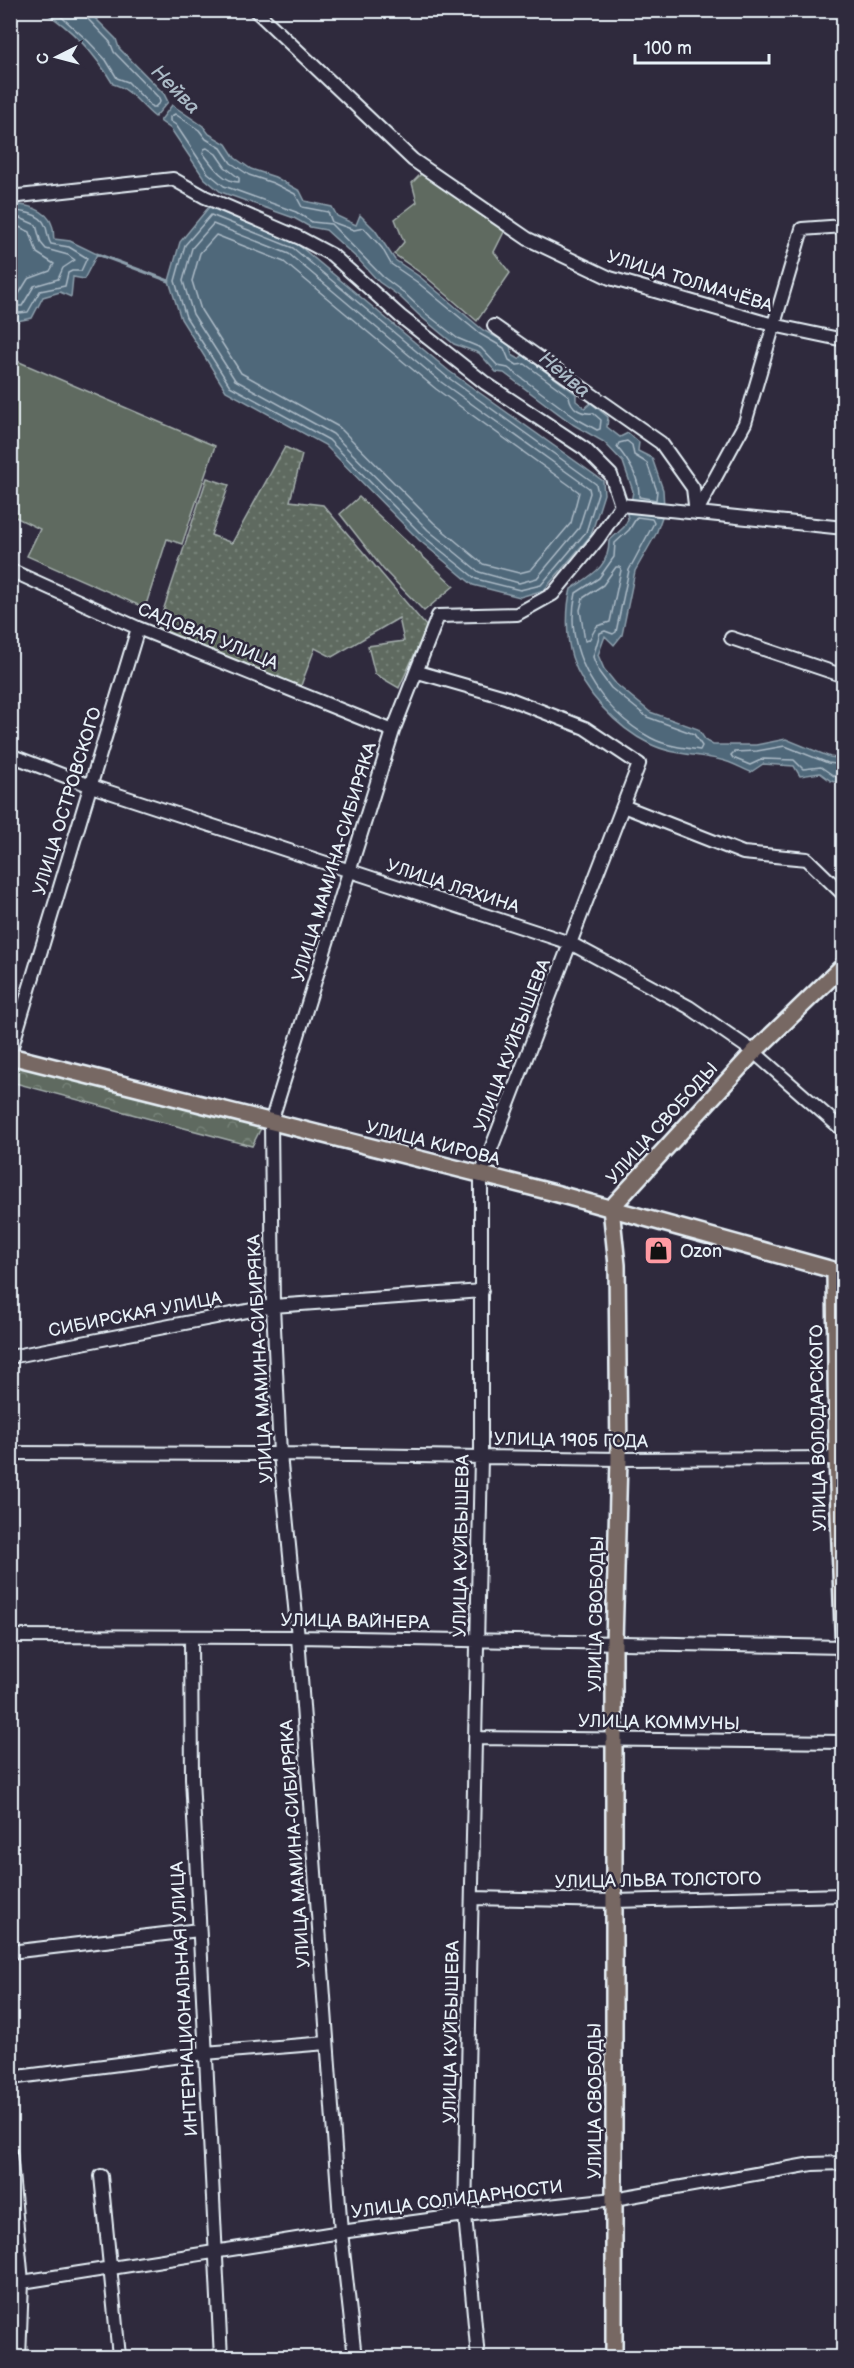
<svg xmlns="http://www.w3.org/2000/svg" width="854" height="2368" font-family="'Balsamiq Sans',sans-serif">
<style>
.grass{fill:#5f6b60;stroke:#a4aeac;stroke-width:1.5}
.forest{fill:url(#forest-crowns);stroke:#a4aeac;stroke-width:1.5}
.park{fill:url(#park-dots);stroke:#a4aeac;stroke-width:1.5}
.water{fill:#50687a;stroke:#8d9fac;stroke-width:1.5}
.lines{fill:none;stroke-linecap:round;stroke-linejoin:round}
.shore{stroke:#abbac6;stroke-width:1.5}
.stream{stroke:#8d9fac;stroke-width:3}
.minor-casing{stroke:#e8f1f8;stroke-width:16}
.major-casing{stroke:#e8f1f8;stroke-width:20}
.minor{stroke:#2f2a3d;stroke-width:12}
.major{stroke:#776864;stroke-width:15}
.labels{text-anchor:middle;stroke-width:5;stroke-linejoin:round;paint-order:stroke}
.street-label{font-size:18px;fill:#e8f1f8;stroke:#2f2a3d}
.poi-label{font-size:18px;fill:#e8f1f8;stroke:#2f2a3d;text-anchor:start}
.water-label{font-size:20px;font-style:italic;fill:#abbac6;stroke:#2f2a3d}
</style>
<defs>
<pattern id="forest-crowns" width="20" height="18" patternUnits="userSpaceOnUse" patternTransform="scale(1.5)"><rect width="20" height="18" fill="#5f6b60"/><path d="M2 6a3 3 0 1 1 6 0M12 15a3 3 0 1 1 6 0" fill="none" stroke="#768178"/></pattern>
<pattern id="park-dots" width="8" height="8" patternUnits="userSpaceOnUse" patternTransform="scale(1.5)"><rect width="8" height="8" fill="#5f6b60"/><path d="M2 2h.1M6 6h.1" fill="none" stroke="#768178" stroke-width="1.8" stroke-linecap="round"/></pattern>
</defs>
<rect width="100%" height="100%" fill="#2f2a3d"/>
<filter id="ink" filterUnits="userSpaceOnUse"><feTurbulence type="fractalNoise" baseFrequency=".0167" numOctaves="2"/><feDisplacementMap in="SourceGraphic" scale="12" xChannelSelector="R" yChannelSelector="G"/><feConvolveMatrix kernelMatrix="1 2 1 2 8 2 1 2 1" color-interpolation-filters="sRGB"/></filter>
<g filter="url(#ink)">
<path class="grass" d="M424 171 505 230 494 252 510 273 477 321 425 276 394 254 404 242 395 219 417 202 412 183Z
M10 358 215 446 182 544 167 539 145 608 27 556 40 529 11 515Z
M359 497 454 586 424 611 383 569 340 514Z"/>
<path class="forest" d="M18 1065 262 1126 252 1146 11 1082V1074Z"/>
<path class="park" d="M285 447 302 455 290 501 323 505 427 627 399 688 375 674 368 646 404 641 399 618 332 657 315 648 300 688 157 629 207 478 229 485 211 535 232 543Z"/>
<path class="water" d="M43 11H88L116 39 119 48 164 94 168 102 155 117C141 106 130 88 113 84 96 55 72 29 43 11Z
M172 105 203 126 209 134 226 144 235 158 251 169 275 177 300 191 305 201 332 207 337 216 356 225 360 215 375 230 395 260 420 277 483 330 510 345 512 355 519 359 523 355 576 394V401L585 408 591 403 608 417 607 427 620 437 628 433 639 442 638 451 652 458 663 490 664 507 631 503 633 491 623 462 604 442 574 425 504 373 496 372 479 353 454 344 420 316 399 296 379 282 359 260 326 230 310 227 294 218 221 192 204 178 171 129 160 121Z
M11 205C25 204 47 209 52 225 54 229 53 235 54 239L70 241 97 254 84 279 73 277 71 297 60 292 43 297 32 318 17 321 11 319Z
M209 207 296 243 449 371 603 481 604 494 591 535 544 590 520 597 473 585 419 540 325 445 226 391 181 319 169 281 180 242Z
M626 509 663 514 656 534 635 571 622 635 614 645 605 636 598 655 604 669 616 684 650 712 698 729 706 741 713 745H756L786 739 830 757 843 759V784L831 781 820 773 800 776 794 766 763 764 751 772C741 768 731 762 721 760 698 754 672 755 650 744 617 728 583 692 572 657 566 638 566 608 571 589 591 575 609 568 609 541L624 527 628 519Z"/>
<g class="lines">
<path class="shore" d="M54 10 88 41 106 60 117 78 128 82 152 107H155L160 102 159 98 114 52 110 42 85 16 84 10
M175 114 199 130 206 139 221 148 231 163 249 175 273 183 295 194 302 207 328 212 332 222 354 230 364 228 382 248 391 264 417 282 480 334 504 348 509 360 517 365 525 364 569 396C571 409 581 414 593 413L601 420 600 429 597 430 577 419 508 368 498 366 481 348 457 338 424 312 403 292 383 277 331 224 312 222 296 212 224 186 208 173 176 125 170 121V117Z
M204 149 207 148 216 154 225 167 239 178V182C223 182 212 165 203 153Z
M10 211C21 211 40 213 45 225 48 231 47 238 51 244L69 247 87 258 81 271H72L68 273 65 286 40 291 28 312 10 314
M211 215 293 248 446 376 596 484 598 493 586 532 541 585 520 590 476 579 423 536 329 440 230 386 186 317 175 281 185 245Z
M10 219 20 218 36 225 41 243 46 249 68 255 75 260 63 268 58 279 34 286 22 306H10
M213 224 289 254 441 382 589 488 590 493 579 528 537 578 519 583 479 572 428 530 333 434 235 380 193 314 183 281 192 248Z
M10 228 19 227 30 232 37 253 54 264 50 271 28 279 17 297H10
M216 235 284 262 436 389 579 492 571 523 531 570 519 573 483 564 434 523 339 427 241 373 201 310 192 281 200 253Z
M627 441 632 445 634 455 647 463 657 491 656 500 639 497C640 478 628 460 617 447L619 443Z
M637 517 652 519 654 523 629 570 616 632 613 634 605 631 600 633 593 657 599 672 611 688 647 717 694 734 702 746 700 750C684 748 666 746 651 738 601 711 562 651 576 593L599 578 614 557 615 543 629 530Z
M616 567H620L621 570 610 622 597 626 589 640 585 641 580 610 583 598 603 585Z
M844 765 828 763 785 746 757 751 734 752 731 755 733 758 750 765 763 759 794 760 803 769 821 767 834 776 844 778"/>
<path class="stream" d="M97 254 169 281"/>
<defs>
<path id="minor" d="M255 10 413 160 528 239 610 278 773 325 844 340
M10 197 173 179 205 197 300 238 332 255 400 316 485 383 585 449 611 475 621 505
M494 326 661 443 693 488 696 513
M621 505 844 528
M696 513 745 423 802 229 844 226
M10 570 138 628 393 731
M731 638 844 676
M418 672 505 697 585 728 639 764 481 1175V1457L465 2215 478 2358
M10 755 91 786 570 943 689 1007 754 1052 844 1131
M623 806 743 853 807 859 844 895
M10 1053 138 628
M10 1357 273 1306 482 1291
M10 1453 280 1454 619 1459 844 1458
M10 1636 298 1637 844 1647
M191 1638 192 1778 221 2358
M475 1738 844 1742
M472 1898 614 1901 844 1895
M10 1952 199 1930
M10 2078 205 2053 327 2043
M10 2151 22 2282 19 2358
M101 2176 119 2356
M22 2282 341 2232 465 2215 614 2199 812 2164 844 2163
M355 2358 341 2232 298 1637 280 1454 273 1306 271 1122 393 731 438 616 517 614 553 594 598 539 621 505"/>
<path id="major" d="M10 1056 551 1192 844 1273
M835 1272 837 1458 844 1656
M614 2358V1642L619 1459 617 1265 611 1208 754 1052 844 965"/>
</defs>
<use href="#minor" class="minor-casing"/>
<use href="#major" class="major-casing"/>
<use href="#minor" class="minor"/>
<use href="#major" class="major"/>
</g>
</g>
<defs>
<symbol id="shop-square" viewBox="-11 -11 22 22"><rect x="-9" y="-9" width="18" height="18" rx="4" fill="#ff9aa2" stroke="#2f2a3d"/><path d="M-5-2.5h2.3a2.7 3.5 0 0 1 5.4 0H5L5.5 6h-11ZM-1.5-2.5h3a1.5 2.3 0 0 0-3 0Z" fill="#111"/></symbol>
</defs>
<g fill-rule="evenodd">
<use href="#shop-square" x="642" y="1234" width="33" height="33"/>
</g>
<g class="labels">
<g class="street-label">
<text transform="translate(690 281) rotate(17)" y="6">УЛИЦА ТОЛМАЧЁВА</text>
<text transform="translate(208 636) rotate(22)" y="6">САДОВАЯ УЛИЦА</text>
<text transform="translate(67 801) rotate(-73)" y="6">УЛИЦА ОСТРОВСКОГО</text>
<text transform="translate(334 862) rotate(-73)" y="6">УЛИЦА МАМИНА-СИБИРЯКА</text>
<text transform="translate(453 886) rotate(18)" y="6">УЛИЦА ЛЯХИНА</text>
<text transform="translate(512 1045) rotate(-69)" y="6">УЛИЦА КУЙБЫШЕВА</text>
<text transform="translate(662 1123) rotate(-48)" y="6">УЛИЦА СВОБОДЫ</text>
<text transform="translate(433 1143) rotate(14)" y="6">УЛИЦА КИРОВА</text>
<text transform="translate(135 1314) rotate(-11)" y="6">СИБИРСКАЯ УЛИЦА</text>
<text transform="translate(260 1359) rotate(-93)" y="6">УЛИЦА МАМИНА-СИБИРЯКА</text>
<text transform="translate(818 1428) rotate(-91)" y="6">УЛИЦА ВОЛОДАРСКОГО</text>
<text transform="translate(571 1440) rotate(1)" y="6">УЛИЦА 1905 ГОДА</text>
<text transform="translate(461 1546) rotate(-89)" y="6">УЛИЦА КУЙБЫШЕВА</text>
<text transform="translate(596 1614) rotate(-89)" y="6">УЛИЦА СВОБОДЫ</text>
<text transform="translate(355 1621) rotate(1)" y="6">УЛИЦА ВАЙНЕРА</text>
<text transform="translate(659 1722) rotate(1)" y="6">УЛИЦА КОММУНЫ</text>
<text transform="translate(295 1844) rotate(-94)" y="6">УЛИЦА МАМИНА-СИБИРЯКА</text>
<text transform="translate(658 1880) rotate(-1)" y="6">УЛИЦА ЛЬВА ТОЛСТОГО</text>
<text transform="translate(184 1999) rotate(-93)" y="6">ИНТЕРНАЦИОНАЛЬНАЯ УЛИЦА</text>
<text transform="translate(451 2032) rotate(-89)" y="6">УЛИЦА КУЙБЫШЕВА</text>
<text transform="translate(595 2101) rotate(-90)" y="6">УЛИЦА СВОБОДЫ</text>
<text transform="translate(457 2199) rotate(-7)" y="6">УЛИЦА СОЛИДАРНОСТИ</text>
</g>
<g class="poi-label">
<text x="680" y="1257">Ozon</text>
</g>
<g class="water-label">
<text transform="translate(176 89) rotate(45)" y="7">Нейва</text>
<text transform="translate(565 374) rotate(40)" y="7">Нейва</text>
</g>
</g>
<rect width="854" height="2368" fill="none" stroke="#2f2a3d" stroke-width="36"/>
<rect x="18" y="18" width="818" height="2332" fill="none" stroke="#e8f1f8" stroke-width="2" filter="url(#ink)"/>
<g transform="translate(57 57) rotate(264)" stroke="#2f2a3d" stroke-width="4.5" paint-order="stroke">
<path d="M0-4.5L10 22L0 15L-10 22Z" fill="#e8f1f8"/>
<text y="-9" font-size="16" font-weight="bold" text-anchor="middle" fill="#e8f1f8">С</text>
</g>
<path d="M635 54v9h134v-9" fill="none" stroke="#e8f1f8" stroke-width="3"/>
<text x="644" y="54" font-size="18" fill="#e8f1f8" stroke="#2f2a3d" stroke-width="4.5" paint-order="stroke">100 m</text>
</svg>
